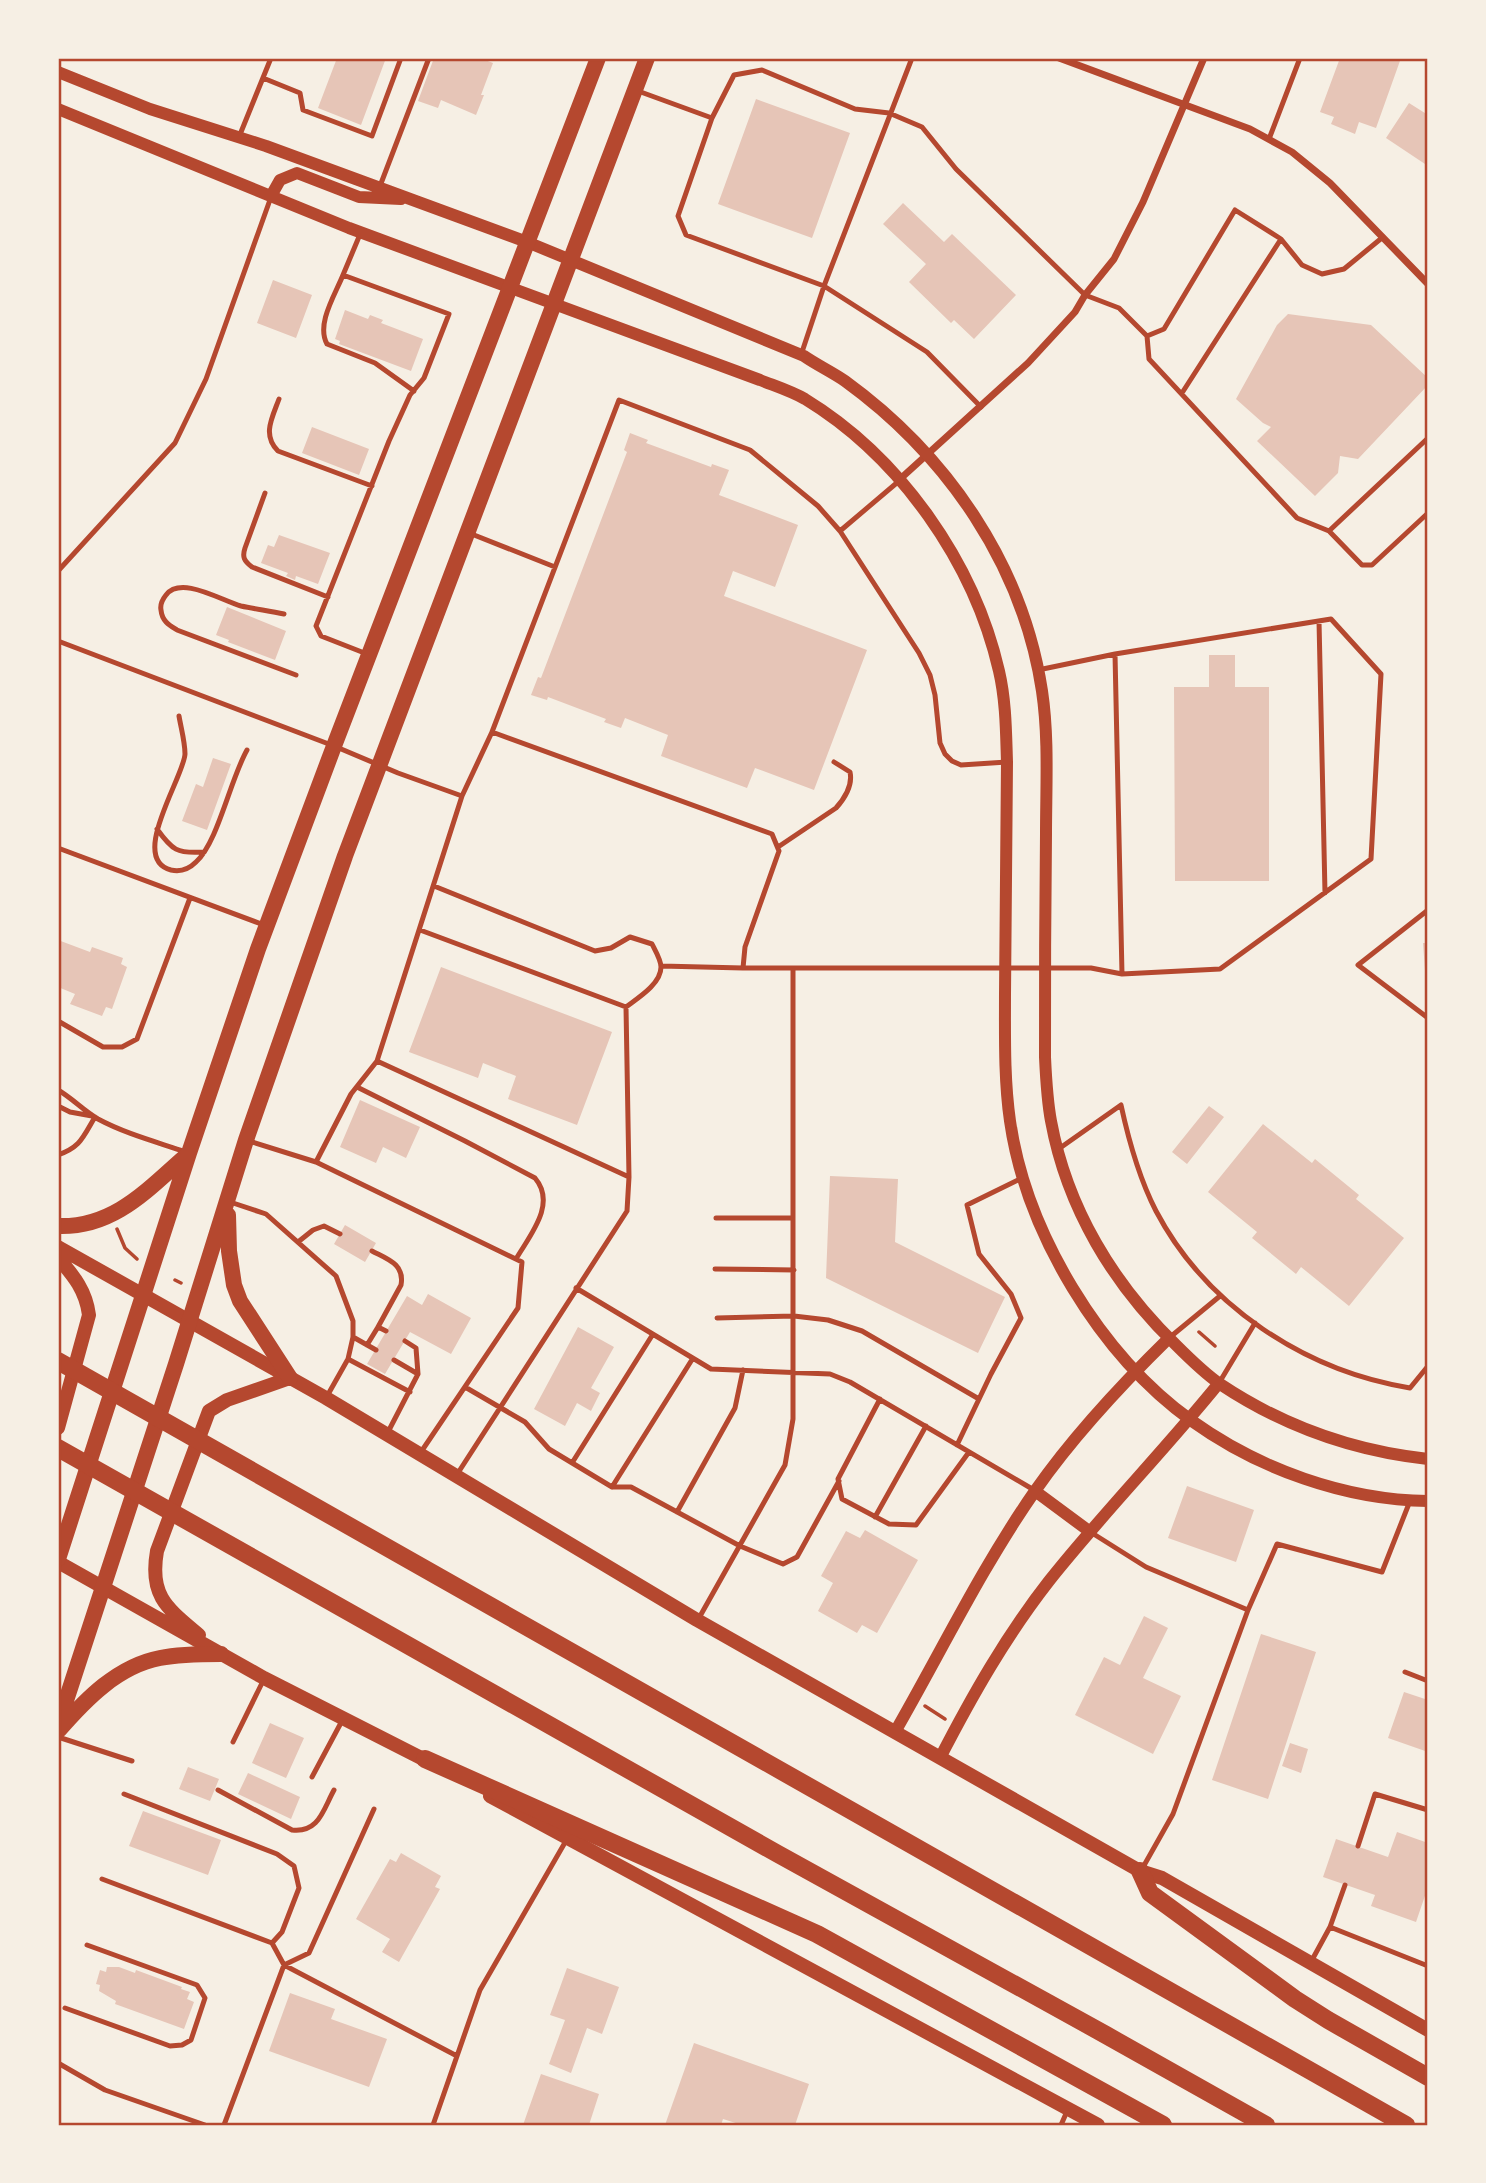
<svg xmlns="http://www.w3.org/2000/svg" width="1486" height="2183" font-family="'Golos Text',sans-serif">
<style>
.building{fill:#e6c5b7}
.lines{fill:none;stroke-linecap:round;stroke-linejoin:round}
.path{stroke:#b5482f;stroke-width:3.5}
.service{stroke:#b5482f;stroke-width:5}
.minor{stroke:#b5482f;stroke-width:7}
.tertiary{stroke:#b5482f;stroke-width:12}
.secondary{stroke:#b5482f;stroke-width:14}
.trunk{stroke:#b5482f;stroke-width:16}
.motorway{stroke:#b5482f;stroke-width:18}
.neatline{fill:none;stroke:#b5482f;stroke-width:2.5}
</style>
<rect width="100%" height="100%" fill="#f6efe4"/>
<path class="building" d="M337 58H386L361 125 318 108Z
M434 58H480L493 63 481 95H484L476 115 441 100 438 108 418 101Z
M1340 58H1401L1376 128 1359 122 1355 134 1331 124 1334 117 1320 112Z
M756 99 850 133 812 238 718 204Z
M1409 103 1428 115V166L1386 138Z
M903 203 944 242 952 234 1016 295 974 339 954 320 951 323 909 282 926 264 883 224Z
M273 280 312 295 296 338 257 323Z
M345 310 368 319 370 315 383 320 381 323 423 339 411 371 339 344 340 341 335 339Z
M1288 314 1371 325 1428 378V385L1358 459 1340 456 1338 473 1315 496 1257 441 1271 427 1263 423 1236 399 1277 325Z
M312 427 369 449 359 475 302 453Z
M630 433 648 440 646 443 711 467 712 464 729 470 719 495 798 525 775 587 733 571 724 596 867 650 814 790 755 768 747 788 661 756 668 735 625 718 621 728 604 722 606 719 548 697 547 700 531 695 538 677 541 678 627 452 624 450Z
M279 535 330 553 318 584 296 576 295 580 286 576 288 573 261 563 268 545 274 547Z
M227 607 286 631 275 660 228 642 229 640 216 635Z
M1209 655H1235V687H1269V881H1175L1174 687H1209Z
M213 758 231 764 207 830 182 821 196 784 203 787Z
M58 940 90 952 92 947 123 958 121 964 127 967 112 1009 106 1007 102 1016 70 1004 75 994 58 987Z
M1423 943H1428V984H1426Z
M441 967 612 1032 577 1125 508 1099 516 1076 483 1063 478 1078 409 1052Z
M360 1100 420 1127 406 1158 383 1147 376 1163 340 1147Z
M1209 1106 1224 1117 1187 1164 1172 1152Z
M1263 1124 1312 1163 1315 1159 1359 1195 1356 1199 1404 1238 1349 1306 1301 1267 1296 1274 1252 1238 1257 1232 1208 1192Z
M830 1176 898 1179 895 1242 1005 1297 978 1353 826 1278Z
M345 1225 376 1243 365 1262 334 1244Z
M428 1294 471 1318 451 1354 410 1332 385 1374 367 1364 407 1296 422 1305Z
M578 1327 614 1347 591 1388 600 1393 591 1411 577 1403 565 1426 534 1409Z
M1187 1486 1254 1510 1236 1562 1168 1538Z
M865 1530 918 1560 877 1633 862 1625 857 1633 818 1611 833 1583 821 1576 846 1531 860 1538Z
M1144 1616 1168 1628 1143 1678 1181 1696 1153 1754 1075 1715 1104 1657 1120 1665Z
M1261 1634 1316 1652 1268 1799 1212 1780Z
M1404 1692 1428 1700V1752L1388 1738Z
M270 1723 304 1738 286 1778 252 1763Z
M1290 1743 1308 1749 1301 1773 1282 1766Z
M188 1767 219 1779 210 1801 179 1789Z
M248 1773 300 1797 291 1819 238 1794Z
M143 1811 221 1840 208 1875 129 1846Z
M1397 1832 1428 1843V1887L1416 1922 1371 1906 1375 1895 1323 1877 1336 1839 1388 1857Z
M401 1853 441 1876 435 1887 440 1889 399 1962 382 1952 390 1939 356 1919 390 1859 396 1862Z
M107 1967H119L135 1973 136 1970 182 1987 181 1989 190 1992 187 1999 194 2002 184 2029 115 2004 116 2001 99 1991 100 1985 96 1984 100 1970 106 1972Z
M567 1968 619 1987 602 2034 587 2028 571 2073 549 2064 565 2020 550 2015Z
M290 1993 335 2009 331 2019 387 2039 369 2087 269 2051Z
M694 2043 809 2084 795 2125H742L723 2119 721 2125H665Z
M541 2074 599 2094 589 2125H523Z"/>
<g class="lines">
<path class="path" d="M117 1229 125 1248 137 1259
M175 1280 181 1283
M1199 1332 1215 1346
M925 1706 945 1719"/>
<path class="service" d="M263 78 300 93 303 110 372 136 401 58
M638 91 712 118 734 75 762 70 855 109 889 113 922 127 956 169 1085 295 1119 308 1147 336 1149 359 1297 518 1329 531 1362 565H1372L1428 513
M712 118 678 216 686 235 824 286 927 352 981 407
M239 137 271 58
M1269 139 1300 58
M380 186 429 58
M361 232 343 275 449 314 424 378 410 395 389 441 316 626 321 636 367 654
M343 275C335 295 316 324 327 344L375 363 414 391
M1147 336 1164 329 1235 210 1281 239 1302 265 1322 274 1344 269 1383 237
M801 355 824 286 912 58
M1182 393 1281 239
M279 399C272 418 262 435 278 451L372 486
M265 493 245 548C242 557 244 561 252 567L328 597
M840 531 899 481
M1329 531 1428 438
M469 533 555 567
M58 571 175 443 206 379 271 197
M284 614C270 611 255 609 241 606 222 601 181 575 166 595 162 600 160 605 161 610 162 621 169 625 177 630L296 675
M1319 621 1325 893
M58 641 334 746 398 773 462 796 377 1061 351 1094 316 1162 249 1141
M1038 670 1115 654
M179 716C181 728 185 742 185 754 184 777 128 859 171 870 180 872 189 869 196 862 218 842 230 780 247 750
M462 796 492 732
M157 829C172 850 177 854 204 852
M778 847 836 808C845 798 853 786 850 772L834 762
M58 848 264 925
M1428 910 1358 965 1428 1018
M420 930 626 1007C638 998 661 984 661 967 661 960 655 950 652 944L630 937 611 948 595 951 434 886
M661 966 743 968
M793 968H743L745 947 779 851 772 834 492 732 619 400 750 450 818 506 840 531 919 653 930 675 935 695 940 743 945 754 952 761 961 765 1007 762
M626 1007 629 1177
M58 1021 103 1047H122L137 1039 190 898
M377 1061 629 1177 627 1211 456 1476
M357 1087 465 1141 535 1178C557 1204 530 1235 516 1259
M58 1090C72 1098 84 1111 98 1119 126 1134 157 1142 186 1152
M58 1106 70 1112 92 1116
M1060 1148 1121 1105C1129 1142 1139 1178 1156 1211 1206 1306 1305 1371 1410 1388L1428 1366
M58 1155C81 1147 83 1137 95 1117
M316 1162 522 1262 518 1308 421 1452
M230 1202 266 1214 336 1276 353 1321V1337L348 1359 326 1398
M716 1218H793
M298 1242 313 1230 324 1226 340 1234
M372 1251C387 1259 405 1264 401 1285L378 1327
M715 1269 794 1270
M576 1288 711 1369 830 1374 850 1382 1034 1490
M717 1318 794 1316 828 1320 862 1331 979 1399
M353 1337 376 1350
M1169 1338 1220 1296
M405 1341 416 1348 418 1374
M367 1345 378 1327 386 1331
M348 1359 410 1392
M1219 1383 1255 1323
M465 1387 525 1422 549 1449 612 1487H631L740 1546 783 1564 797 1557 839 1481
M880 1399 838 1479 842 1499 889 1524 916 1525 969 1452
M388 1432 418 1374 394 1360
M957 1445 991 1374 1021 1318 1011 1294 979 1254 967 1205 1024 1177
M572 1463 653 1334
M612 1487 693 1358
M677 1512 735 1408 743 1370
M875 1517 926 1426
M1092 1533 1146 1567 1248 1610
M699 1618 785 1465 793 1419V968H1091L1122 974 1220 969 1371 859 1381 674 1331 619 1115 654 1122 974
M1405 1672 1428 1681
M58 1737 132 1761
M233 1742 263 1681
M312 1777 343 1719
M218 1790 292 1830C319 1833 323 1810 334 1790
M124 1794 277 1854 294 1866 299 1888 282 1932 272 1943
M1358 1846 1375 1794 1428 1810
M1142 1869 1173 1814 1248 1610 1277 1544 1382 1572 1410 1501
M102 1879 272 1943 284 1965 309 1953 374 1809
M1330 1927 1345 1885
M1312 1960 1330 1927 1428 1966
M65 2008 170 2046 182 2045 191 2040 205 1998 197 1985 87 1945
M58 2063 105 2090 205 2125
M224 2125 284 1965 457 2056
M433 2125 480 1990 567 1839
M1061 2125 1068 2109"/>
<path class="minor" d="M1059 58 1250 129 1292 152 1330 183 1428 284
M899 480 1028 363 1075 312 1085 295 1114 259 1143 202 1204 58"/>
<path class="tertiary" d="M58 72 150 109 266 146 527 242 804 356C817 365 832 372 845 381 947 455 1023 565 1042 691 1049 738 1046 787 1046 834 1045 908 1045 983 1045 1057 1046 1078 1047 1100 1051 1121 1067 1208 1113 1284 1176 1345 1190 1359 1204 1373 1220 1384 1283 1426 1353 1451 1428 1459
M58 109 349 228 760 380C775 386 791 391 805 399 900 457 974 562 999 671 1006 701 1006 732 1007 762 1007 839 1005 917 1005 994 1005 1036 1004 1079 1010 1121 1026 1232 1100 1355 1192 1421 1259 1469 1345 1500 1428 1501
M271 196 280 180 297 173 359 197 401 199
M1035 1491 1089 1531
M895 1732C941 1652 982 1567 1035 1491 1074 1435 1120 1386 1169 1338
M940 1758C972 1696 1006 1636 1049 1581 1103 1513 1164 1451 1219 1383"/>
<path class="secondary" d="M58 1247 326 1398 697 1620 1140 1871 1162 1878 1428 2030
M58 1258C74 1276 86 1291 89 1315L58 1428
M58 1562 264 1678 433 1764
M199 1635C167 1608 149 1596 157 1551L209 1411 227 1400 290 1378
M490 1796 1098 2125"/>
<path class="trunk" d="M228 1215 229 1251 234 1285 240 1301 290 1378
M58 1226C114 1228 148 1189 187 1155
M58 1559 189 1153 258 949 334 746 598 58
M58 1725 176 1364 246 1140 345 856 647 58
M59 1730C86 1699 118 1666 160 1658 180 1654 201 1654 221 1654"/>
<path class="motorway" d="M58 1361 1406 2125
M58 1448 778 1854 1106 2035 1266 2125
M425 1759 817 1934 1163 2125
M1140 1871 1150 1893 1295 1999 1328 2020 1428 2077"/>
</g>
<rect width="1486" height="2183" fill="none" stroke="#f6efe4" stroke-width="119"/>
<rect x="60" y="60" width="1366" height="2064" class="neatline"/>
</svg>
